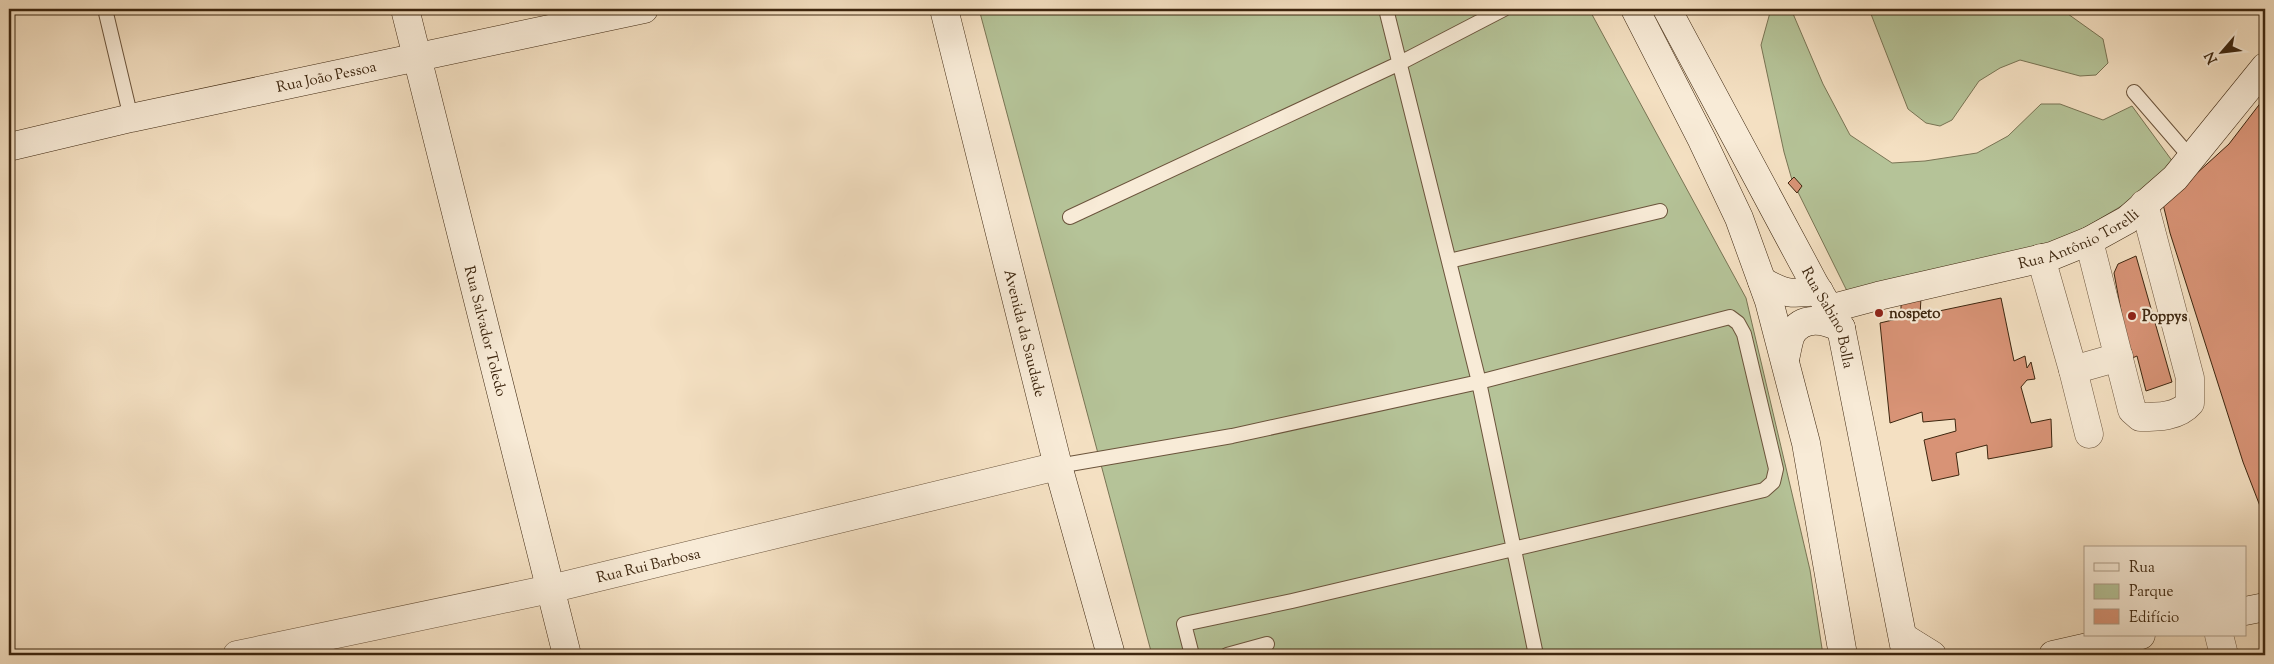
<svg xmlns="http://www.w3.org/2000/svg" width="2274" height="664" font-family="'Sorts Mill Goudy',serif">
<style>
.green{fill:#b5c398;stroke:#797454}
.building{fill:#d89376;stroke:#3d260f}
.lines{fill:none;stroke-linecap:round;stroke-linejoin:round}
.lane-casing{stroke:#6b543c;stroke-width:16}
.street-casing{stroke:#6b543c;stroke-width:29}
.secondary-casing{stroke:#3d260f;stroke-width:29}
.lane{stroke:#f8ebd7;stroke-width:14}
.street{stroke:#f8ebd7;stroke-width:28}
.secondary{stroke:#f8ebd7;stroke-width:28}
.poi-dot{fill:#8f2418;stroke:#f8ebd7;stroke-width:2}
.labels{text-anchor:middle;stroke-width:4.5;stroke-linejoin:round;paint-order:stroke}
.street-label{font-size:15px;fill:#3d260f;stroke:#f8ebd7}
.poi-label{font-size:15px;font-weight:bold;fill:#3d260f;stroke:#f8ebd7;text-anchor:start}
</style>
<rect width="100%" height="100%" fill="#f4e0c2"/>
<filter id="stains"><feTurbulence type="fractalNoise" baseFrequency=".004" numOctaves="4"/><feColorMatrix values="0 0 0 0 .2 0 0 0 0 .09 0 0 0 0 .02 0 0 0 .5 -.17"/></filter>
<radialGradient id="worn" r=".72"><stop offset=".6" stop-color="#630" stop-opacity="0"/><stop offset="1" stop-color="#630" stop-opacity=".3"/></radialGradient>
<path class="green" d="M979 9H1589L1746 298 1810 570 1823 655H1152Z
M1771 9H1791L1823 84 1850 135 1892 163 1925 161 1977 153 2008 136 2041 104H2060L2103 120 2132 106 2173 162 2135 198 2064 240 1847 291 1792 180 1784 152 1761 45Z
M1869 9H2061L2103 39 2108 63 2096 75 2080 76 2020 60 2000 68 1979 81 1952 120 1940 126 1926 123 1908 109Z"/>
<path class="building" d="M2265 97V519L2243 462 2170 233 2163 204 2229 144Z
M1794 177 1802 186 1797 193 1788 183Z
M2136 256 2172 382 2146 391 2137 356 2130 359 2114 273 2118 264Z
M1921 298 1920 315 2001 298 2014 361 2025 356 2027 368 2031 362 2035 379 2027 380 2021 387 2031 423 2051 419 2052 447 1988 459 1987 445 1956 453 1959 475 1932 481 1924 440 1956 431 1955 419 1923 422 1922 412 1890 423 1880 323 1901 318V302Z"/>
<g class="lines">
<defs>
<path id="lane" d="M105 9 131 118
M1386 9 1479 382 1536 655
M2134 92 2191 158
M1070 217 1400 63 1504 9
M1449 261 1660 211
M1058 466 1232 436 1479 382 1730 317 1738 323 1744 334 1776 469 1773 482 1764 490 1292 601 1184 624 1192 655
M1227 655 1267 644"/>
<g id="street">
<path d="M2089 241 2132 410 2140 417C2158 417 2178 417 2190 403V378L2144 204"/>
<path d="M2041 258 2073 370 2119 357"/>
<path d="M2073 370 2089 434"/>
<path d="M2219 635 2224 655"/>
<path id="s1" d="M237 655 550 589 1058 466"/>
</g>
<g id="secondary">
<path id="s2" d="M405 9 567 655"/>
<path id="s3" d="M944 9 1058 466 1111 655"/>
<path d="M1635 9 1702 140 1739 218 1769 301 1806 443 1843 655"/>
<path id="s4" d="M1667 9 1815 285 1841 328 1906 655"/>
<path id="s5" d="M9 147 131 118 644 9"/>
<path d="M1762 281C1786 295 1792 294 1819 291"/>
<path id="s6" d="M1829 309 1878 296 2052 256 2089 241 2127 220 2175 178 2265 67"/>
<path d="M1785 359C1787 352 1788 342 1791 335 1802 314 1825 320 1841 328"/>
<path d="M2245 611 2265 607"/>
<path d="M1903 637 1932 655"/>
<path d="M2053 655 2141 635"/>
</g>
</defs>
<use href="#lane" class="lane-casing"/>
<use href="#street" class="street-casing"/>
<use href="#secondary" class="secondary-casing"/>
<use href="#lane" class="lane"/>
<use href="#street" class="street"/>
<use href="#secondary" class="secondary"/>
</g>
<g class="poi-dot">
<circle cx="1879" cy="313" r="5"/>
<circle cx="2132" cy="316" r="5"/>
</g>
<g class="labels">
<g class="street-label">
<text dy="5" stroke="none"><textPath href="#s5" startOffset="325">Rua João Pessoa</textPath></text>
<text dy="5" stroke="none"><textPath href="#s6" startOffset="260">Rua Antônio Torelli</textPath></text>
<text dy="5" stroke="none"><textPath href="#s4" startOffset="349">Rua Sabino Bolla</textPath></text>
<text dy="5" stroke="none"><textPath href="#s2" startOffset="332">Rua Salvador Toledo</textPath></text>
<text dy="5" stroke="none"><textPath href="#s3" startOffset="334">Avenida da Saudade</textPath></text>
<text dy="5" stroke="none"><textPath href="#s1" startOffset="421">Rua Rui Barbosa</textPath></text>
</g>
<g class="poi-label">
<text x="1889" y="318">nospeto</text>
<text x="2142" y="321">Poppys</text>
</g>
</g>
<rect width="2274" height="664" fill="none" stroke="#f4e0c2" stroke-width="30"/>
<rect x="10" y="10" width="2254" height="644" fill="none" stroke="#3d260f" stroke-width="2.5"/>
<rect x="15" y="15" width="2244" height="634" fill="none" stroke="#3d260f"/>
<rect x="2084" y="546" width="162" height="90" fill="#f8ebd7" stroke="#ad9c87"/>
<rect x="2094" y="563" width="25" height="8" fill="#f8ebd7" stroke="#ad9c87"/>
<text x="2129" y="572" font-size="15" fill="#3d260f">Rua</text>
<rect x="2094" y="584" width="25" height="15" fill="#b5c398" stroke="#ad9c87"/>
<text x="2129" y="596" font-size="15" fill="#3d260f">Parque</text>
<rect x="2094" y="609" width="25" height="15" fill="#d89376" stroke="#ad9c87"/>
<text x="2129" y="622" font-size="15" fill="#3d260f">Edifício</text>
<g transform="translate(2222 52) rotate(242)" stroke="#f8ebd7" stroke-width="4" paint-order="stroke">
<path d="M0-4L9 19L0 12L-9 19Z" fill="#3d260f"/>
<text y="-8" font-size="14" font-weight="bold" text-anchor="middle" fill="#3d260f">N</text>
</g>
<rect width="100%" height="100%" filter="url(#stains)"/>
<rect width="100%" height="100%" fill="url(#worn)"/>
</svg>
